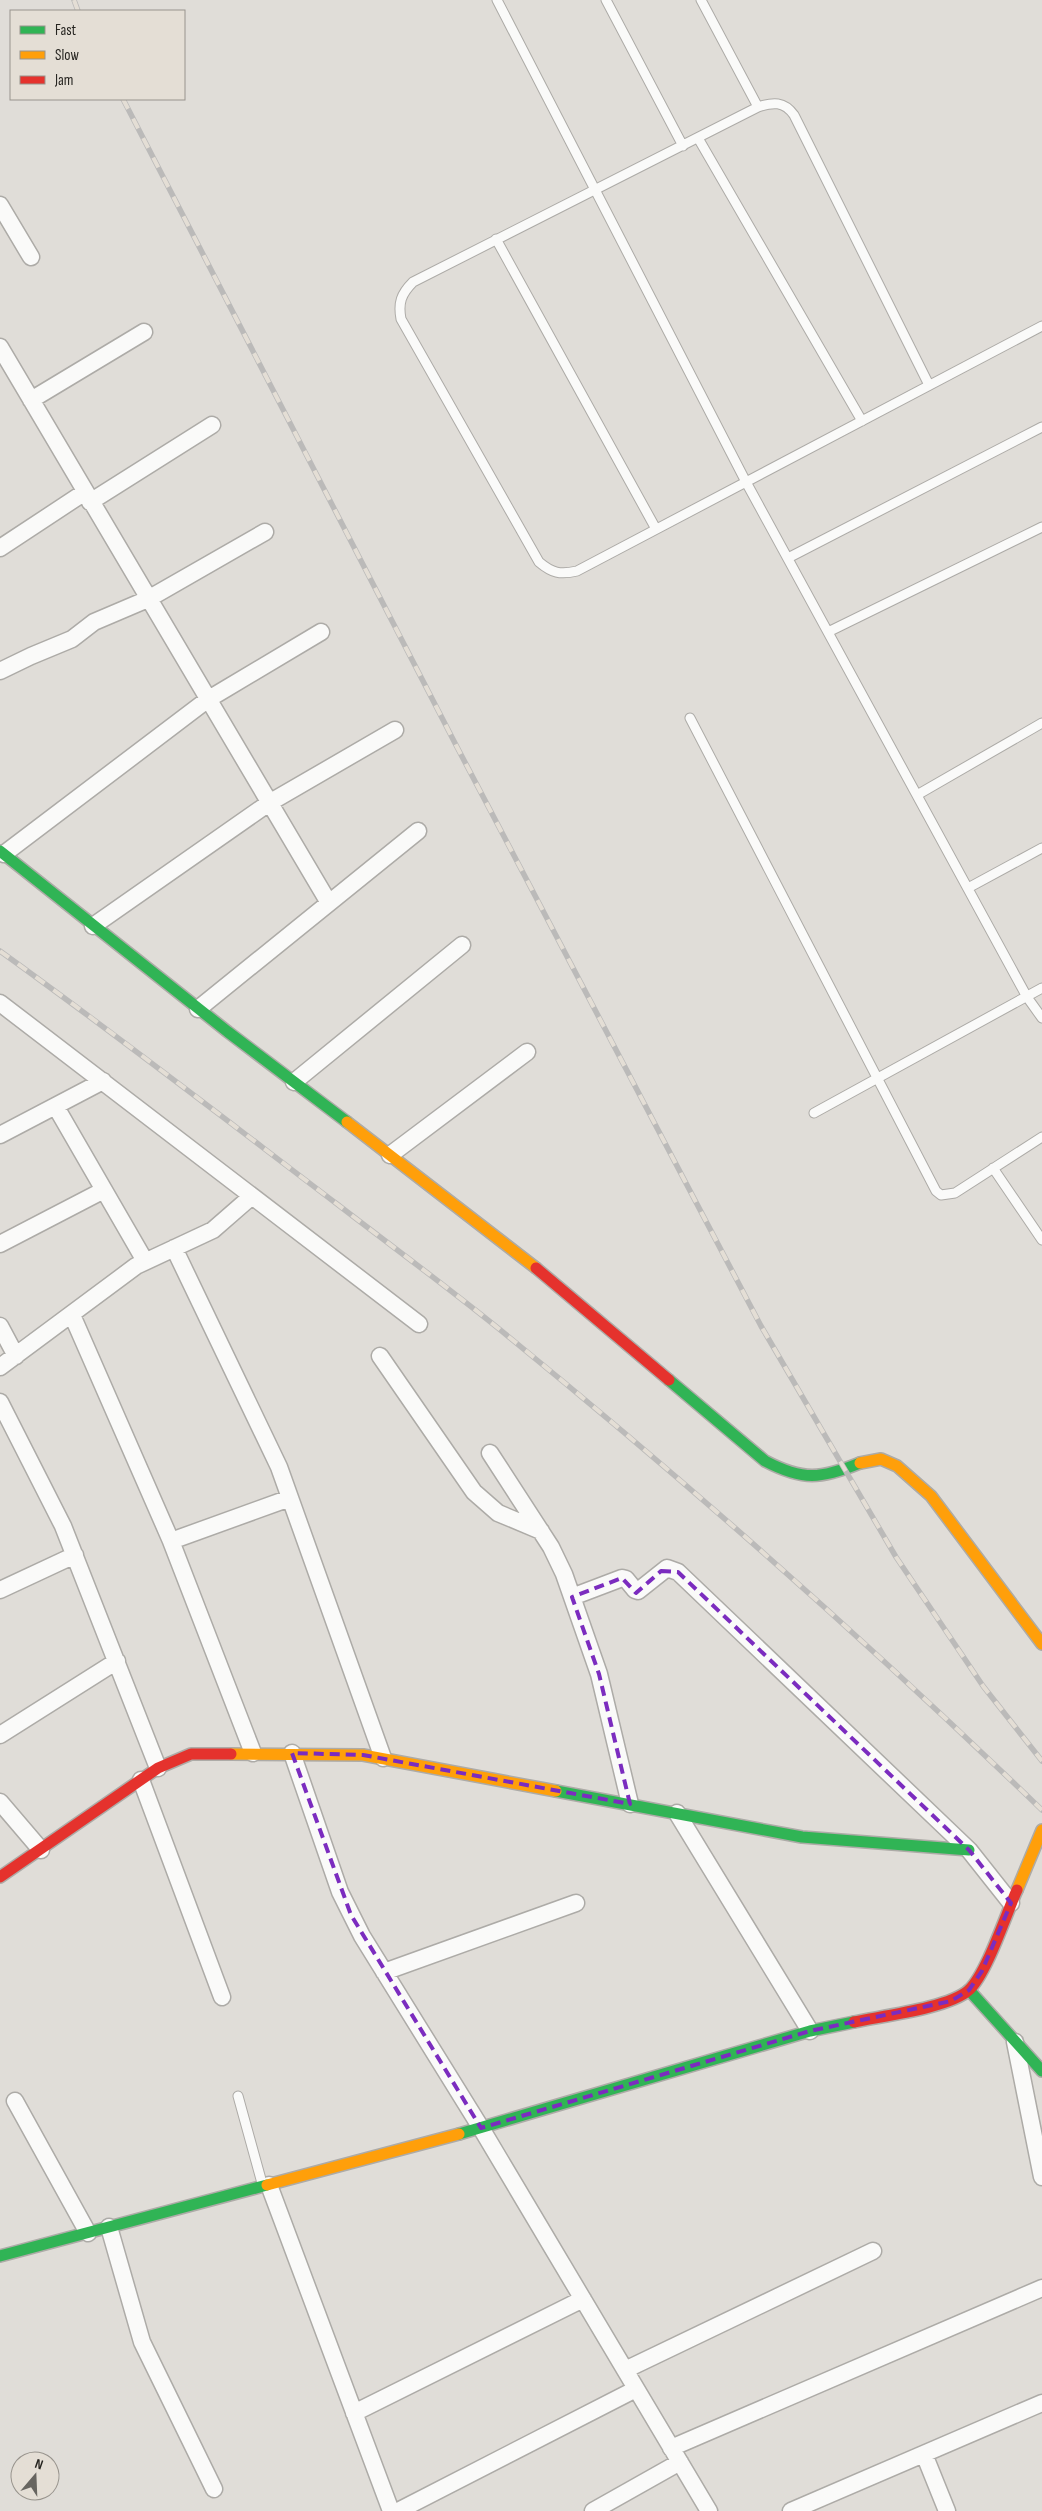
<svg xmlns="http://www.w3.org/2000/svg" width="1042" height="2511" font-family="'Sofia Sans Condensed',sans-serif">
<style>
.lines{fill:none;stroke-linecap:round;stroke-linejoin:round}
.lane-casing{stroke:#adaba7;stroke-width:11}
.street-casing{stroke:#adaba7;stroke-width:19}
.fast-casing{stroke:#adaba7;stroke-width:14}
.slow-casing{stroke:#adaba7;stroke-width:14}
.jam-casing{stroke:#adaba7;stroke-width:14}
.lane{stroke:#fafaf9;stroke-width:9}
.street{stroke:#fafaf9;stroke-width:16}
.fast{stroke:#30b455;stroke-width:11}
.slow{stroke:#ff9f0a;stroke-width:11}
.jam{stroke:#e5322d;stroke-width:11}
.rail-casing{stroke:#bbbab9;stroke-width:5.5}
.rail{stroke:#e4ded5;stroke-width:4;stroke-dasharray:11;stroke-linecap:butt}
.marked{fill:none;stroke:#7b2cbf;stroke-width:4;stroke-dasharray:10 6;stroke-linejoin:round}
</style>
<rect width="100%" height="100%" fill="#e0ddd8"/>
<g class="lines">
<defs>
<path id="lane" d="M497 0 746 482 1027 997 1042 1018
M606 0 683 146
M701 0 758 107
M698 138 862 421
M496 239 656 529
M929 385 794 115C784 101 773 102 758 107L413 282C401 294 398 303 401 319L539 562C552 573 560 575 577 571L1042 326
M788 558 1042 427
M828 632 1042 527
M690 718 936 1191 941 1195 955 1193 1042 1137
M917 795 1042 723
M968 888 1042 848
M814 1113 1042 988
M993 1168 1042 1240
M238 2096 262 2183"/>
<path id="street" d="M0 205 31 257
M0 347 329 903
M31 400 144 332
M90 502 212 425
M0 548 85 492
M0 671 31 656 72 639 94 622 148 599 265 532
M4 854 207 700 321 632
M93 926 269 803 395 730
M0 1003 419 1324
M198 1009 418 831
M294 1082 462 945
M56 1107 145 1261
M0 1135 103 1081
M390 1155 527 1052
M0 1244 104 1190
M174 1248 279 1467 383 1758
M72 1315 171 1541 253 1753
M0 1326 16 1356
M380 1356 474 1492 498 1513 541 1531
M0 1367 136 1266 213 1230 252 1196
M0 1402 63 1526 158 1768
M490 1453 551 1547 564 1574 599 1674 630 1804
M171 1541 290 1498
M0 1590 75 1555
M572 1597 622 1578 626 1579 635 1590 638 1591 667 1568 678 1572 969 1850 1011 1903
M0 1735 117 1661
M292 1753 340 1892 362 1936 481 2128 709 2511
M141 1780 222 1997
M0 1802 41 1850
M677 1813 810 2031
M384 1972 576 1903
M1015 2042 1042 2177
M15 2101 88 2233
M269 2185 391 2511
M109 2227 142 2342 214 2489
M625 2370 873 2251
M354 2413 583 2299
M671 2448 1042 2288
M924 2454 947 2511
M398 2511 636 2389
M593 2511 680 2462
M791 2511 1042 2403"/>
<path id="fast" d="M0 851 228 1032 347 1122
M669 1380 765 1461C803 1481 821 1479 860 1463
M556 1791 802 1837 969 1850
M969 1990 1042 2071
M459 2134 810 2031 854 2022
M0 2256 267 2185"/>
<path id="slow" d="M347 1122 536 1268
M860 1463 881 1459 897 1466 931 1496 1042 1644
M231 1754 363 1755 556 1791
M1017 1890 1042 1830
M267 2185 459 2134"/>
<path id="jam" d="M536 1268 669 1380
M0 1877 158 1768 191 1754H231
M854 2022C882 2016 949 2008 969 1990 987 1973 1006 1914 1017 1890"/>
</defs>
<use href="#lane" class="lane-casing"/>
<use href="#street" class="street-casing"/>
<use href="#fast" class="fast-casing"/>
<use href="#slow" class="slow-casing"/>
<use href="#jam" class="jam-casing"/>
<use href="#lane" class="lane"/>
<use href="#street" class="street"/>
<use href="#fast" class="fast"/>
<use href="#slow" class="slow"/>
<use href="#jam" class="jam"/>
<defs>
<path id="rail" d="M74 0 78 11
M123 99 457 747 761 1326 896 1557 983 1686 1042 1761
M0 951C114 1033 225 1119 337 1204 394 1248 453 1291 509 1337 693 1487 871 1645 1042 1810"/>
</defs>
<use href="#rail" class="rail-casing"/>
<use href="#rail" class="rail"/>
</g>
<path class="marked" d="M661 1571 678 1572 969 1850 1011 1903 982 1971 969 1990 951 2001 810 2031 481 2128 351 1915 292 1753 363 1755 630 1804 599 1674 572 1597 622 1578 636 1593Z"/>
<rect x="10" y="10" width="175" height="90" fill="#e4ded5" stroke="#98948d"/>
<rect x="20" y="26" width="25" height="8" fill="#30b455" stroke="#98948d"/>
<text x="55" y="35" font-size="15" fill="#262420">Fast</text>
<rect x="20" y="51" width="25" height="8" fill="#ff9f0a" stroke="#98948d"/>
<text x="55" y="60" font-size="15" fill="#262420">Slow</text>
<rect x="20" y="76" width="25" height="8" fill="#e5322d" stroke="#98948d"/>
<text x="55" y="85" font-size="15" fill="#262420">Jam</text>
<g transform="translate(35 2476) rotate(19)"><circle r="24" fill="#e4ded5" stroke="#98948d"/>
<path d="M0-4L9 19L0 12L-9 19Z" fill="#676560"/>
<text y="-8" font-size="14" font-weight="bold" text-anchor="middle" fill="#262420">N</text>
</g>
</svg>
